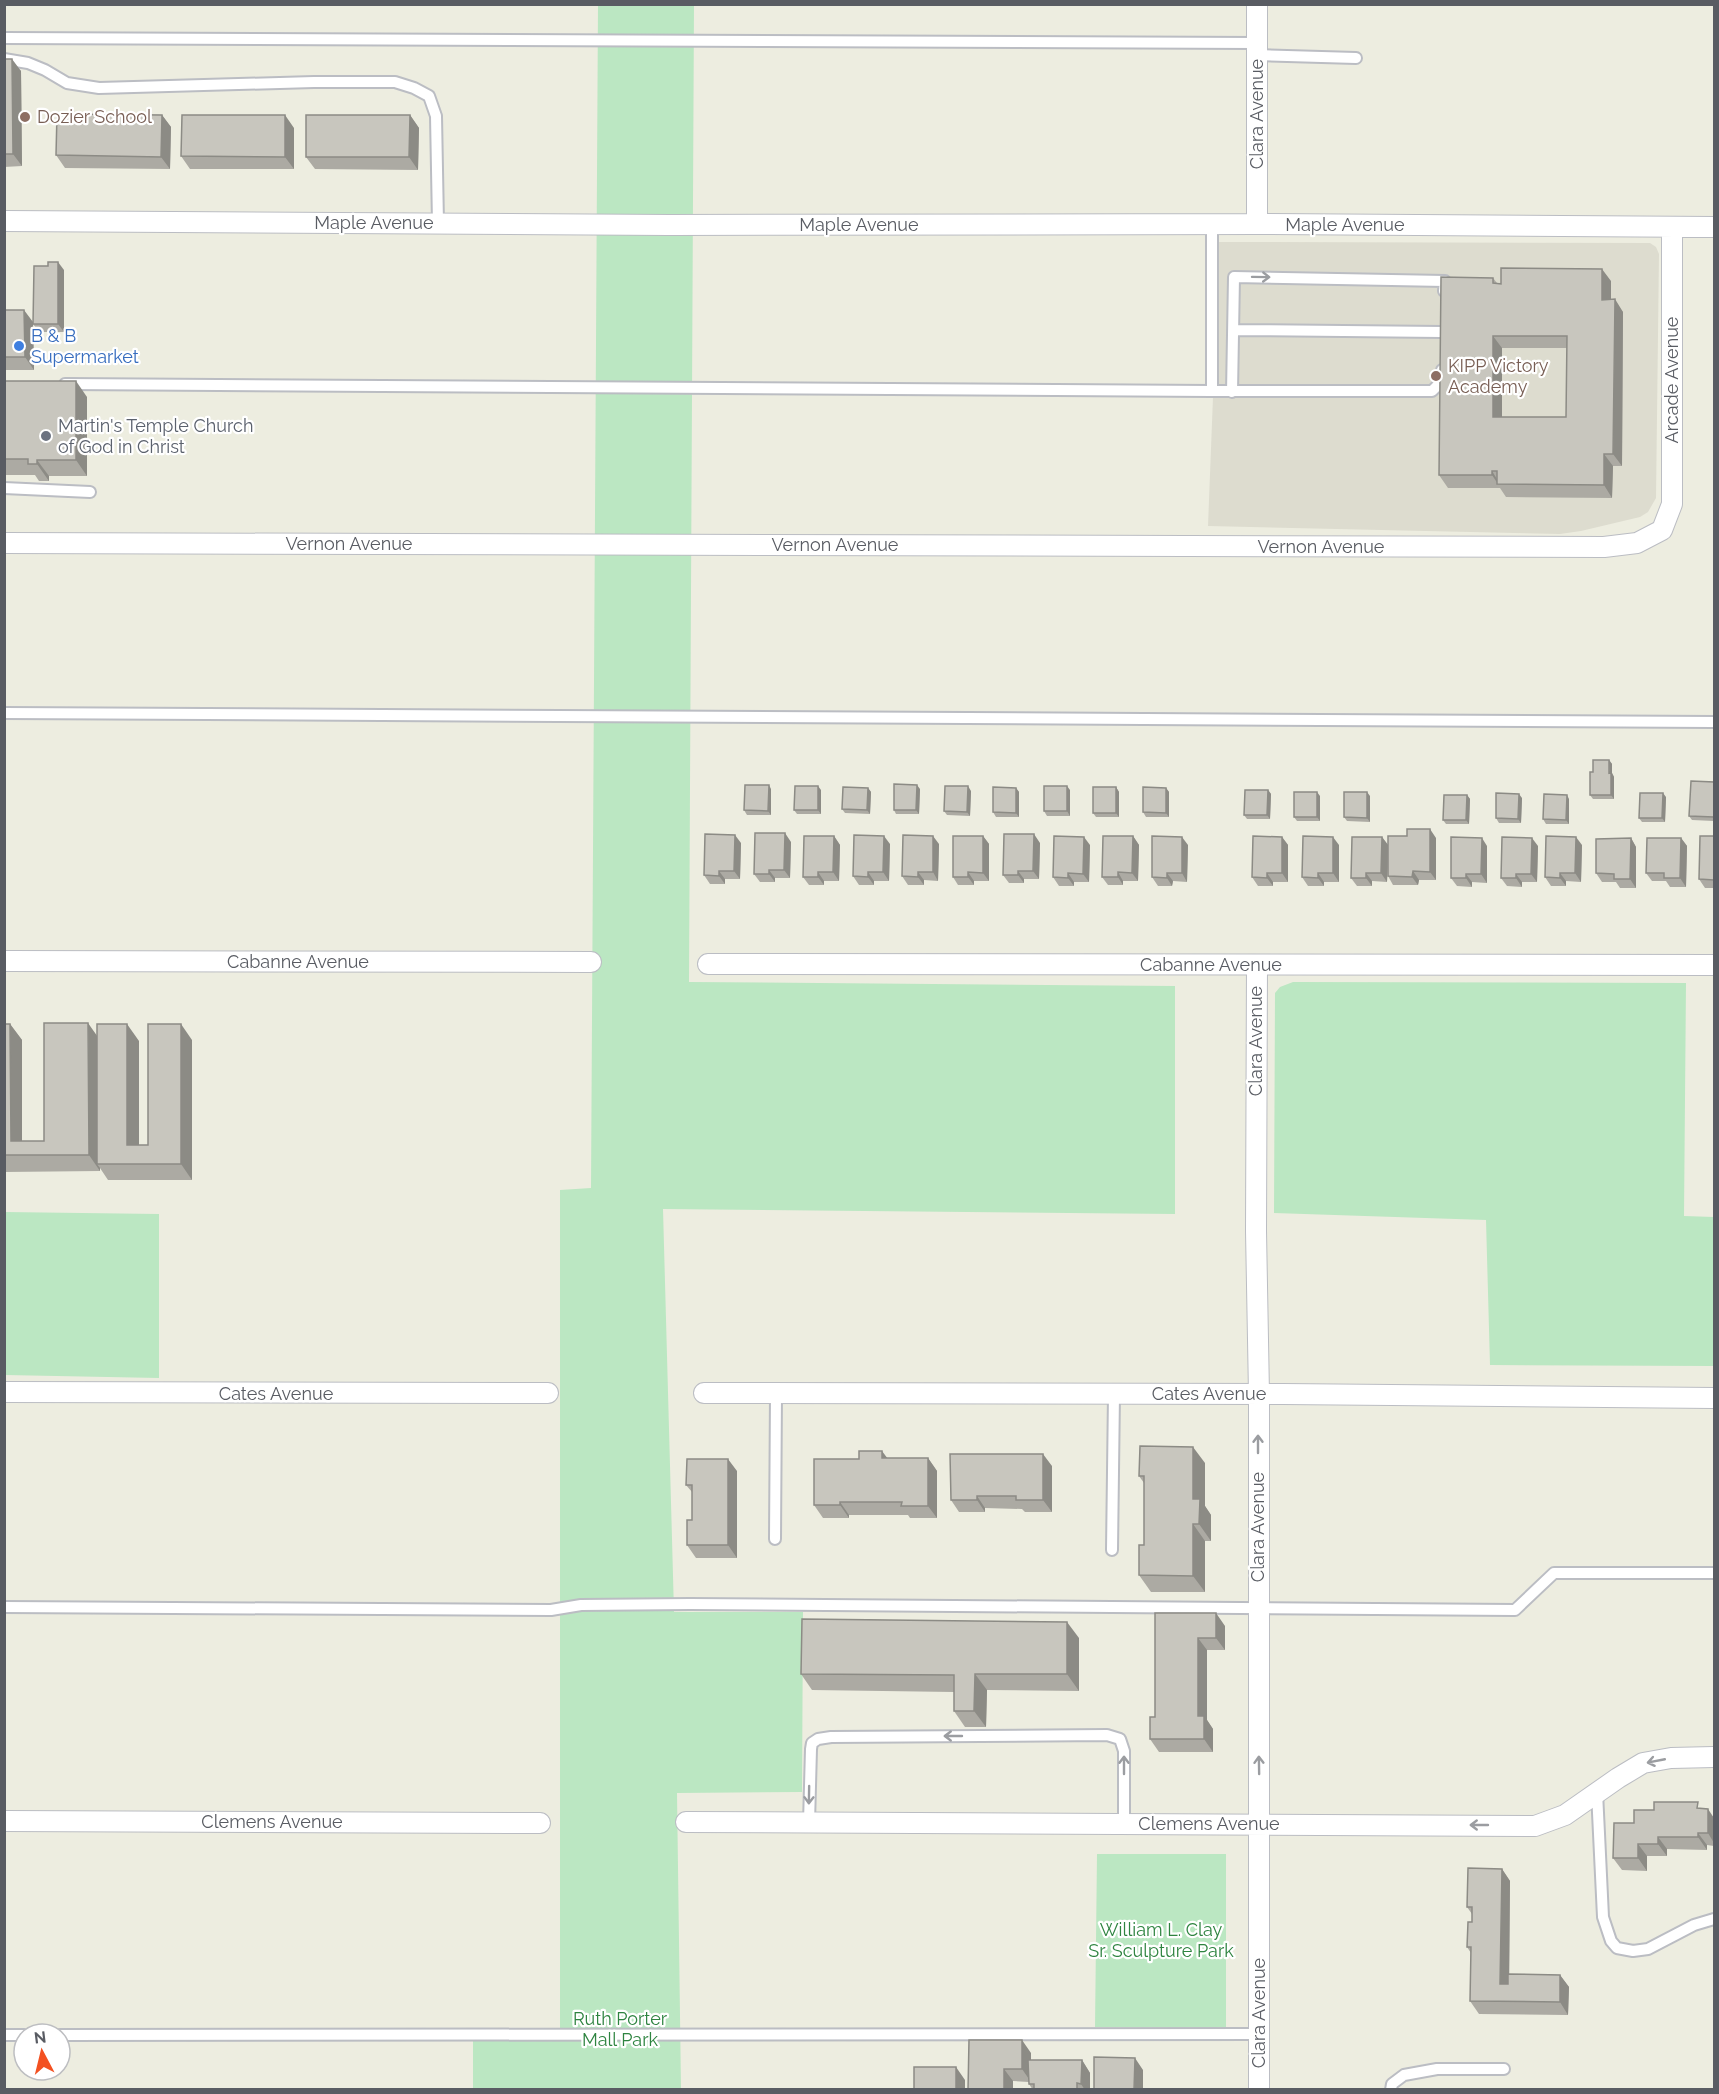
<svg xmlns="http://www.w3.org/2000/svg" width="1719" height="2094" font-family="Raleway,sans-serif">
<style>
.education{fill:#dddccf}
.green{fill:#bbe7c2}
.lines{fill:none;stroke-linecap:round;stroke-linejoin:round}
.lane-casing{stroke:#bbbdc3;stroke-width:14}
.street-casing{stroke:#bbbdc3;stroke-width:22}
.lane{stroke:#fff;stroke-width:10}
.street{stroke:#fff;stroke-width:20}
.wall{fill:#acaaa3;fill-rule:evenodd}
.shaded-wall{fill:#8c8b85}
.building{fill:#c8c6be;stroke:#8c8b85;stroke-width:1.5;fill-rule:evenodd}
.oneway{stroke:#9b9da1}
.education-dot{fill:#8d6e63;stroke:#fff;stroke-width:2}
.shop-dot{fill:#3f7fe0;stroke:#fff;stroke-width:2}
.worship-dot{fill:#6b7280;stroke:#fff;stroke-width:2}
.labels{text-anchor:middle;stroke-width:4.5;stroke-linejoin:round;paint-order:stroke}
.street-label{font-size:18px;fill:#595c63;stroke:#fff}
.education-label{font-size:18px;fill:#785e54;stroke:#fff;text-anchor:start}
.shop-label{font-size:18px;fill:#366cbe;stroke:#fff;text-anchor:start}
.worship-label{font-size:18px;fill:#5b616d;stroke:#fff;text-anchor:start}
.park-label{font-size:18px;fill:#2e8440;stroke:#fff}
</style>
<rect width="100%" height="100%" fill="#edede0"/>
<path class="education" d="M1219 242 1650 243 1656 247 1659 254 1656 498 1648 512 1640 517 1581 531 1560 534 1208 526Z"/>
<path class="green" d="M598 5H694L689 982 1175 986V1214L663 1209 674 1612H803L802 1792 677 1793 681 2089 473 2090V2038L560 2040V1190L591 1188Z
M1293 982 1686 983 1684 1216 1714 1217V1366L1490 1365 1486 1220 1274 1213 1275 993 1280 987Z
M5 1212 159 1214V1378L5 1375Z
M1097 1854H1226V2028L1095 2027Z"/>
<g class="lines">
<defs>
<path id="lane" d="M4 38 1257 43
M1257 55 1356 58
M4 59 28 63 45 70 67 83 99 88 314 82H395L414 88 429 96 436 116 438 223
M1234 330 1442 332
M65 384 1212 391V224
M1212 391H1432L1442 381V370
M1232 392 1234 277 1445 281 1444 291
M4 488 90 492
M4 713 1714 722
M775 1539 776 1394
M1112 1550 1114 1394
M4 1607 551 1610 581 1605 690 1604 1515 1610 1554 1573H1714
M1597 1792 1603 1917 1611 1941 1617 1948 1633 1951 1648 1949 1694 1925 1714 1919
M809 1823 811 1749 812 1743 818 1739 831 1737 1107 1735 1120 1739 1124 1751V1823
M4 2035H24
M60 2035 1259 2034
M1391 2090 1392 2084 1404 2075 1437 2069H1504"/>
<path id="street" d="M4 221 670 225 1257 224 1714 227
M1257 224V4
M4 543 1604 547 1637 543 1662 530 1672 504V227
M4 961 591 962
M708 964 1714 965
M1257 965 1256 1231 1259 1394V2090
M4 1392 548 1393
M704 1393 1283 1394 1714 1398
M4 1821 540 1823
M686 1822 1535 1826 1565 1815 1618 1778 1643 1763 1671 1758 1714 1757"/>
</defs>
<use href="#lane" class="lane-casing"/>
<use href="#street" class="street-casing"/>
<use href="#lane" class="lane"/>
<use href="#street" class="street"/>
</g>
<path class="wall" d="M4 59 21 71 22 166 4 167Z
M162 115 171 127 170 169 65 168 56 155Z
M410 115 419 128 418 170 315 169 306 157Z
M294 128V169H190L181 156Z
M64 270V332H39L33 324Z
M1493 278 1497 283 1611 281V300L1623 312 1622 466H1613L1612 498 1506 497 1500 488H1448L1439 475ZM1502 348H1567L1566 417H1502Z
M4 310 33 322 34 370H4Z
M4 381 87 397V476H49V481H39L35 475H4Z
M1609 760 1612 764V773L1614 777V799H1593L1590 795 1593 772Z
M1714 782V821L1692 820 1689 816Z
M1116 787 1119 792V817H1096L1093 813Z
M868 788 871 792 870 814 845 813 842 809Z
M1016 788 1019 792V817H996L993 812Z
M1166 788 1169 792V817H1146L1143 812Z
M771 789V815H747L744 810Z
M920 789 919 814H896L894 810Z
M821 790V814H797L794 810Z
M1070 790V816H1047L1044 811Z
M1268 790 1271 794 1270 819H1247L1244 815Z
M971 791 970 816 947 815 944 811Z
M1467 795 1470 799 1469 824H1446L1443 820Z
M1320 796V821H1297L1294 817Z
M1370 796V822L1347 821 1344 817Z
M1666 797 1665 822H1642L1639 818Z
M1522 798 1521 823H1499L1496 818Z
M1569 799V824H1546L1543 819Z
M834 836 840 845 839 881H824V885H809L803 877Z
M983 836 989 844V881H974V885H958L953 877Z
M1133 836 1139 845 1138 881H1123V885H1108L1102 877Z
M1714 836V888H1705L1699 879Z
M1282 837 1288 845V882H1273V886H1258L1252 877Z
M1382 837 1388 845 1436 838V880H1419L1418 885H1393L1388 876V867L1387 882 1372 881V886H1357L1351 878Z
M1631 838 1636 847V888H1620L1616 882H1602L1596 873Z
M1681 838 1687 846 1686 887H1670L1666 881H1652L1646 873Z
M791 842 790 878H775V882H760L754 874Z
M741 843 740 879H725V884H710L704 875Z
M1040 843 1039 879H1024V883H1009L1003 875Z
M890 844 889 881H874V885H859L853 876Z
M939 844 938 881 924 880V885H908L902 876Z
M1090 845 1089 882H1074V886H1059L1053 877Z
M1188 845 1187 882 1173 881 1172 886H1158L1152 877Z
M1339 845V882H1324V886H1308L1302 877Z
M1582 845 1581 882 1566 881V886H1551L1545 877Z
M1487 846V883L1472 882V887L1457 886 1451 878Z
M1538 846 1537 882H1522V887L1507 886 1501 878Z
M4 1024H10L22 1040V1141H44L97 1036 139 1041V1145H148L192 1040V1180H108L100 1168V1171L4 1172Z
M888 1458H928L937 1471V1518H910L908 1515H849V1518H823L814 1505Z
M1205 1463V1506L1211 1515V1541H1205V1592H1151L1139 1575 1144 1545V1483L1139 1476Z
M1052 1466V1512H1025L1022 1509 985 1508V1512H959L951 1500Z
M737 1471V1558H696L687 1545 692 1520V1492L686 1485Z
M1155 1613 1225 1626V1650H1207V1720L1213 1729V1752H1159L1150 1739 1155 1717Z
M1079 1638V1691L987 1690 986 1727H965L954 1711V1692L812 1690 801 1674Z
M1702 1809 1714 1818V1846L1707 1845V1850L1667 1849V1856H1647V1871L1622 1870 1613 1858 1634 1823 1654 1810Z
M1502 1869 1510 1881 1509 1974 1560 1975 1569 1987 1568 2015 1479 2014 1470 2001 1471 1953 1467 1947 1472 1922V1914L1467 1907Z
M1031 2053V2060H1082L1090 2073V2090H1033L1029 2084V2082L1013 2081V2090H968Z"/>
<path class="shaded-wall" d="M12 59 21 71 22 166 13 154Z
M162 115 171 127 170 169 161 157Z
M285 115 294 128V169L285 157Z
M410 115 419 128 418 170 409 157Z
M58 262 64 270V332L58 324Z
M1602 269 1611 281V312L1602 300Z
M1615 299 1623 312 1622 466 1613 454Z
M24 310 33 322 34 370 25 357Z
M1493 336 1502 348V429L1493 417Z
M76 381 87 397V476L76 460Z
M1604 454 1613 466 1612 498 1604 485Z
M37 460 49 476V481L37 464Z
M1492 471 1500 484H1498L1492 475Z
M1609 760 1612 764V773L1614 777V799L1611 795Z
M769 785 771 789V815L768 811Z
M917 785 920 789 919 814 916 810Z
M818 786 821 790V814L818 810Z
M968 786 971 791 970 816 967 812Z
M1067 786 1070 790V816L1067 811Z
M1116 787 1119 792V817L1116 813Z
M868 788 871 792 870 814 867 810Z
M1016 788 1019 792V817L1016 813Z
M1166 788 1169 792V817L1166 813Z
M1268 790 1271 794 1270 819 1267 815Z
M1317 792 1320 796V821L1317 817Z
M1367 792 1370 796V822L1367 818Z
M1663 793 1666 797 1665 822 1662 818Z
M1519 794 1522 798 1521 823 1518 819Z
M1467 795 1470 799 1469 824 1466 820Z
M1567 795 1569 799V824L1566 820Z
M1430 829 1436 838V880L1430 872Z
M785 833 791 842 790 878 784 870Z
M1034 834 1040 843 1039 879 1033 871Z
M735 835 741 843 740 879 734 871Z
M834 836 840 845 839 881 833 872Z
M884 836 890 844 889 881 883 872Z
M933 836 939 844 938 881 933 872Z
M983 836 989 844V881L983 873Z
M1133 836 1139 845 1138 881 1132 873Z
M1084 837 1090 845 1089 882 1083 874Z
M1182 837 1188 845 1187 882 1182 873Z
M1282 837 1288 845V882L1282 873Z
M1333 837 1339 845V882L1333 873Z
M1382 837 1388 845 1387 882 1381 873Z
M1576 837 1582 845 1581 882 1575 873Z
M1482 838 1487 846V883L1481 874Z
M1532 838 1538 846 1537 882 1531 874Z
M1631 838 1636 847V888L1630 879Z
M1681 838 1687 846 1686 887 1680 878Z
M769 870 775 878V882L769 874Z
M719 871 725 879V884L719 876Z
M1018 871 1024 879V883L1018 875Z
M1413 871 1419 880 1418 885 1412 877Z
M818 872 824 881V885L818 877Z
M868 872 874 881V885L868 877Z
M918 872 924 880V885L918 877Z
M968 872 974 881V885L968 877Z
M1118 872 1123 881V885L1118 877Z
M1068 873 1074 882V886L1068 878Z
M1167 873 1173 881 1172 886 1167 878Z
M1267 873 1273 882V886L1267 878Z
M1318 873 1324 882V886L1318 878Z
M1366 873 1372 881V886L1366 878Z
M1560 873 1566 881V886L1560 878Z
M1466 874 1472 882V887L1466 878Z
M1516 874 1522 882V887L1516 878Z
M88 1023 100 1040 97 1164 100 1168V1171L89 1155Z
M10 1024 22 1040V1155L11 1141Z
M127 1024 139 1041V1162L127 1145Z
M181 1024 192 1040V1180L181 1164Z
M1193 1447 1205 1463V1506L1211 1515V1541L1199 1524 1193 1499Z
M882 1451 891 1463 882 1458Z
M1043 1454 1052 1466V1512L1043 1500Z
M928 1458 937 1471V1518L928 1506Z
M728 1459 737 1471V1558L728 1545Z
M977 1496 985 1508V1512L977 1500Z
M840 1502 849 1515V1518L840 1505Z
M1193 1524 1205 1541V1592L1193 1576Z
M1216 1613 1225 1626V1650L1216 1638Z
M1067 1622 1079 1638V1691L1067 1674Z
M1198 1638 1207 1650V1720L1213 1729V1752L1204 1739 1198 1716Z
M975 1674 987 1690 986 1727 974 1711Z
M1708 1809 1714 1818V1843L1708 1833Z
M1698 1833 1707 1845V1850L1698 1837Z
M1658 1837 1667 1849V1856L1658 1844Z
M1638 1844 1647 1856V1871L1638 1858Z
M1502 1869 1510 1881 1509 1996 1500 1984Z
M1560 1975 1569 1987 1568 2015 1560 2002Z
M1022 2040 1031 2053V2082L1022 2069Z
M1135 2058 1143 2070V2090H1134Z
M1082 2060 1090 2073V2090H1085L1081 2084Z
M956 2067 965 2080V2090H956Z
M1004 2069 1013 2081V2090H1004Z"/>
<path class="building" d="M4 59H12L13 154H4Z
M57 114 162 115 161 157 56 155Z
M182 115H285V157L181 156Z
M306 115H410L409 157H306Z
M48 262H58V324H33L34 266H48Z
M1501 268 1602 269V300L1615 299 1613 454H1604V485L1497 484V471H1492V475H1439L1441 277 1493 278V283L1501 284ZM1493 336H1567L1566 417H1493Z
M4 310H24L25 357H4Z
M4 381H76V460H37V464H28V459H4Z
M1593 760H1609V773L1611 772V795H1590V772H1593Z
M1691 781 1714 782V817L1689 816Z
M894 784 917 785 916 810H894Z
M745 785H769L768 811 744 810Z
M795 786H818V810H794Z
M945 786H968L967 812 944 811Z
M1044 786H1067V811H1044Z
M843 787 868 788 867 810 842 809Z
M993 787 1016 788V813L993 812Z
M1093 787H1116V813H1093Z
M1143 787 1166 788V813L1143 812Z
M1245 790H1268L1267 815H1244Z
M1294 792H1317V817H1294Z
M1344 792H1367V818L1344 817Z
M1496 793 1519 794 1518 819 1496 818Z
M1640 793H1663L1662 818H1639Z
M1544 794 1567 795 1566 820 1543 819Z
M1444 795H1467L1466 820H1443Z
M1407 829H1430V872L1413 871 1412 877 1388 876V836H1407Z
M755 833H785L784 870H769V874H754Z
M705 834 735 835 734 871H719V876L704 875Z
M1004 834H1034L1033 871H1018V875H1003Z
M854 835 884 836 883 872H868V877L853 876Z
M903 835 933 836V872H918V877L902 876Z
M804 836H834L833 872H818V877H803Z
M953 836H983V873L968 872V877H953Z
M1054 836 1084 837 1083 874 1068 873V878L1053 877Z
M1103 836H1133L1132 873 1118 872V877H1102Z
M1152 836 1182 837V873H1167V878L1152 877Z
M1253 836 1282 837V873H1267V878L1252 877Z
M1303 836 1333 837V873H1318V878L1302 877Z
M1546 836 1576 837 1575 873H1560V878L1545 877Z
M1700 836H1714V880L1699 879Z
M1352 837H1382L1381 873H1366V878H1351Z
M1451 837 1482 838 1481 874H1466V878H1451Z
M1502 837 1532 838 1531 874H1516V878H1501Z
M1631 838 1630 879H1614V874L1596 873V839Z
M1647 838H1681L1680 878H1664V873H1646Z
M44 1023H88L89 1155H4V1024H10L11 1141H44Z
M97 1024H127V1145H148V1024H181V1164H97Z
M1140 1446 1193 1447V1499H1200L1199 1524H1193V1576L1139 1575V1545H1144V1476H1139Z
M859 1451H882V1458H928V1506H901L902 1502H840V1505H814V1459H859Z
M950 1454H1043V1500H1016V1496H977V1500H951Z
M687 1459H728V1545H687V1520H692V1485H686Z
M1155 1613H1216V1638H1198V1716H1204V1739H1150V1717H1155Z
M802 1619 1067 1622V1674H975L974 1711H954V1675L801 1674Z
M1654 1802H1698L1697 1808 1708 1809V1833H1698V1837H1658V1844H1638V1858H1613L1614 1823H1634V1810H1654Z
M1468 1868 1502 1869 1500 1984H1508V1974L1560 1975V2002L1470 2001 1471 1947H1467L1468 1922H1472V1907H1467Z
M969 2040H1022V2069H1004V2090H968Z
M1094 2057 1135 2058 1134 2090H1094Z
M1028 2060H1082L1081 2084 1077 2083V2090H1034V2084H1029Z
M914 2067H956V2090H914Z"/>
<defs><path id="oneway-shaft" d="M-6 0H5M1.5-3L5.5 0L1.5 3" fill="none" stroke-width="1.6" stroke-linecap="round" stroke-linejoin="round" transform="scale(1.5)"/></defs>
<g class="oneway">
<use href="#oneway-shaft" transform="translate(1261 277) rotate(1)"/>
<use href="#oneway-shaft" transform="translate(1258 1444) rotate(-90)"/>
<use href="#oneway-shaft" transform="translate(953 1736) rotate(180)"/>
<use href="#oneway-shaft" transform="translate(1656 1761) rotate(169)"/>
<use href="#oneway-shaft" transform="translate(1124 1765) rotate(-90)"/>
<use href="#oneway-shaft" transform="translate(1259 1765) rotate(-91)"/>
<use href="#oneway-shaft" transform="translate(809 1795) rotate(91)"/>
<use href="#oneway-shaft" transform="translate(1479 1825) rotate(-180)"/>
</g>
<g class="education-dot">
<circle cx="25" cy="117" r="6"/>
<circle cx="1436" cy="376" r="6"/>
</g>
<circle class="shop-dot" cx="19" cy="346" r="6"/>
<circle class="worship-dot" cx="46" cy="436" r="6"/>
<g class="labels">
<g class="street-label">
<text transform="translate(1257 114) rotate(-90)" y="6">Clara Avenue</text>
<text x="374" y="229">Maple Avenue</text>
<text x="859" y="231">Maple Avenue</text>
<text x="1345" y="231">Maple Avenue</text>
<text transform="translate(1672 380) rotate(-90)" y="6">Arcade Avenue</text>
<text x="349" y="550">Vernon Avenue</text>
<text x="835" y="551">Vernon Avenue</text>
<text x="1321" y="553">Vernon Avenue</text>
<text x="298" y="968">Cabanne Avenue</text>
<text x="1211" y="971">Cabanne Avenue</text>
<text transform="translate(1256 1041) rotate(-90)" y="6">Clara Avenue</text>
<text x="276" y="1400">Cates Avenue</text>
<text x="1209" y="1400">Cates Avenue</text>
<text transform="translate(1258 1527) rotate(-90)" y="6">Clara Avenue</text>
<text x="272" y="1828">Clemens Avenue</text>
<text x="1209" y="1830">Clemens Avenue</text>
<text transform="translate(1259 2013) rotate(-90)" y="6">Clara Avenue</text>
</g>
<g class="education-label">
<text x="37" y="123">Dozier School</text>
<text x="1448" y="372">KIPP Victory<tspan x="1448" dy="21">Academy</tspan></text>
</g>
<g class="shop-label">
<text x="31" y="342">B &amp; B<tspan x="31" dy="21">Supermarket</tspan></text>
</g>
<g class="worship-label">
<text x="58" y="432">Martin's Temple Church<tspan x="58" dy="21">of God in Christ</tspan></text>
</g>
<g class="park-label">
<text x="1161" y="1936">William L. Clay<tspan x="1161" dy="21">Sr. Sculpture Park</tspan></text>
<text x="620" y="2025">Ruth Porter<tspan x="620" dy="21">Mall Park</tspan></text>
</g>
</g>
<rect width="1719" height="2094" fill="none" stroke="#595c63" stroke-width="12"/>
<g transform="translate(42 2052) rotate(353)"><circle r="28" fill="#ffffff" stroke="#bdbec1" stroke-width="1.5"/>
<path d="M0-4.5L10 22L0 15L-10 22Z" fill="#f35121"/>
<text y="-9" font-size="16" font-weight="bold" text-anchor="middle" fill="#595c63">N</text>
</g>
</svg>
